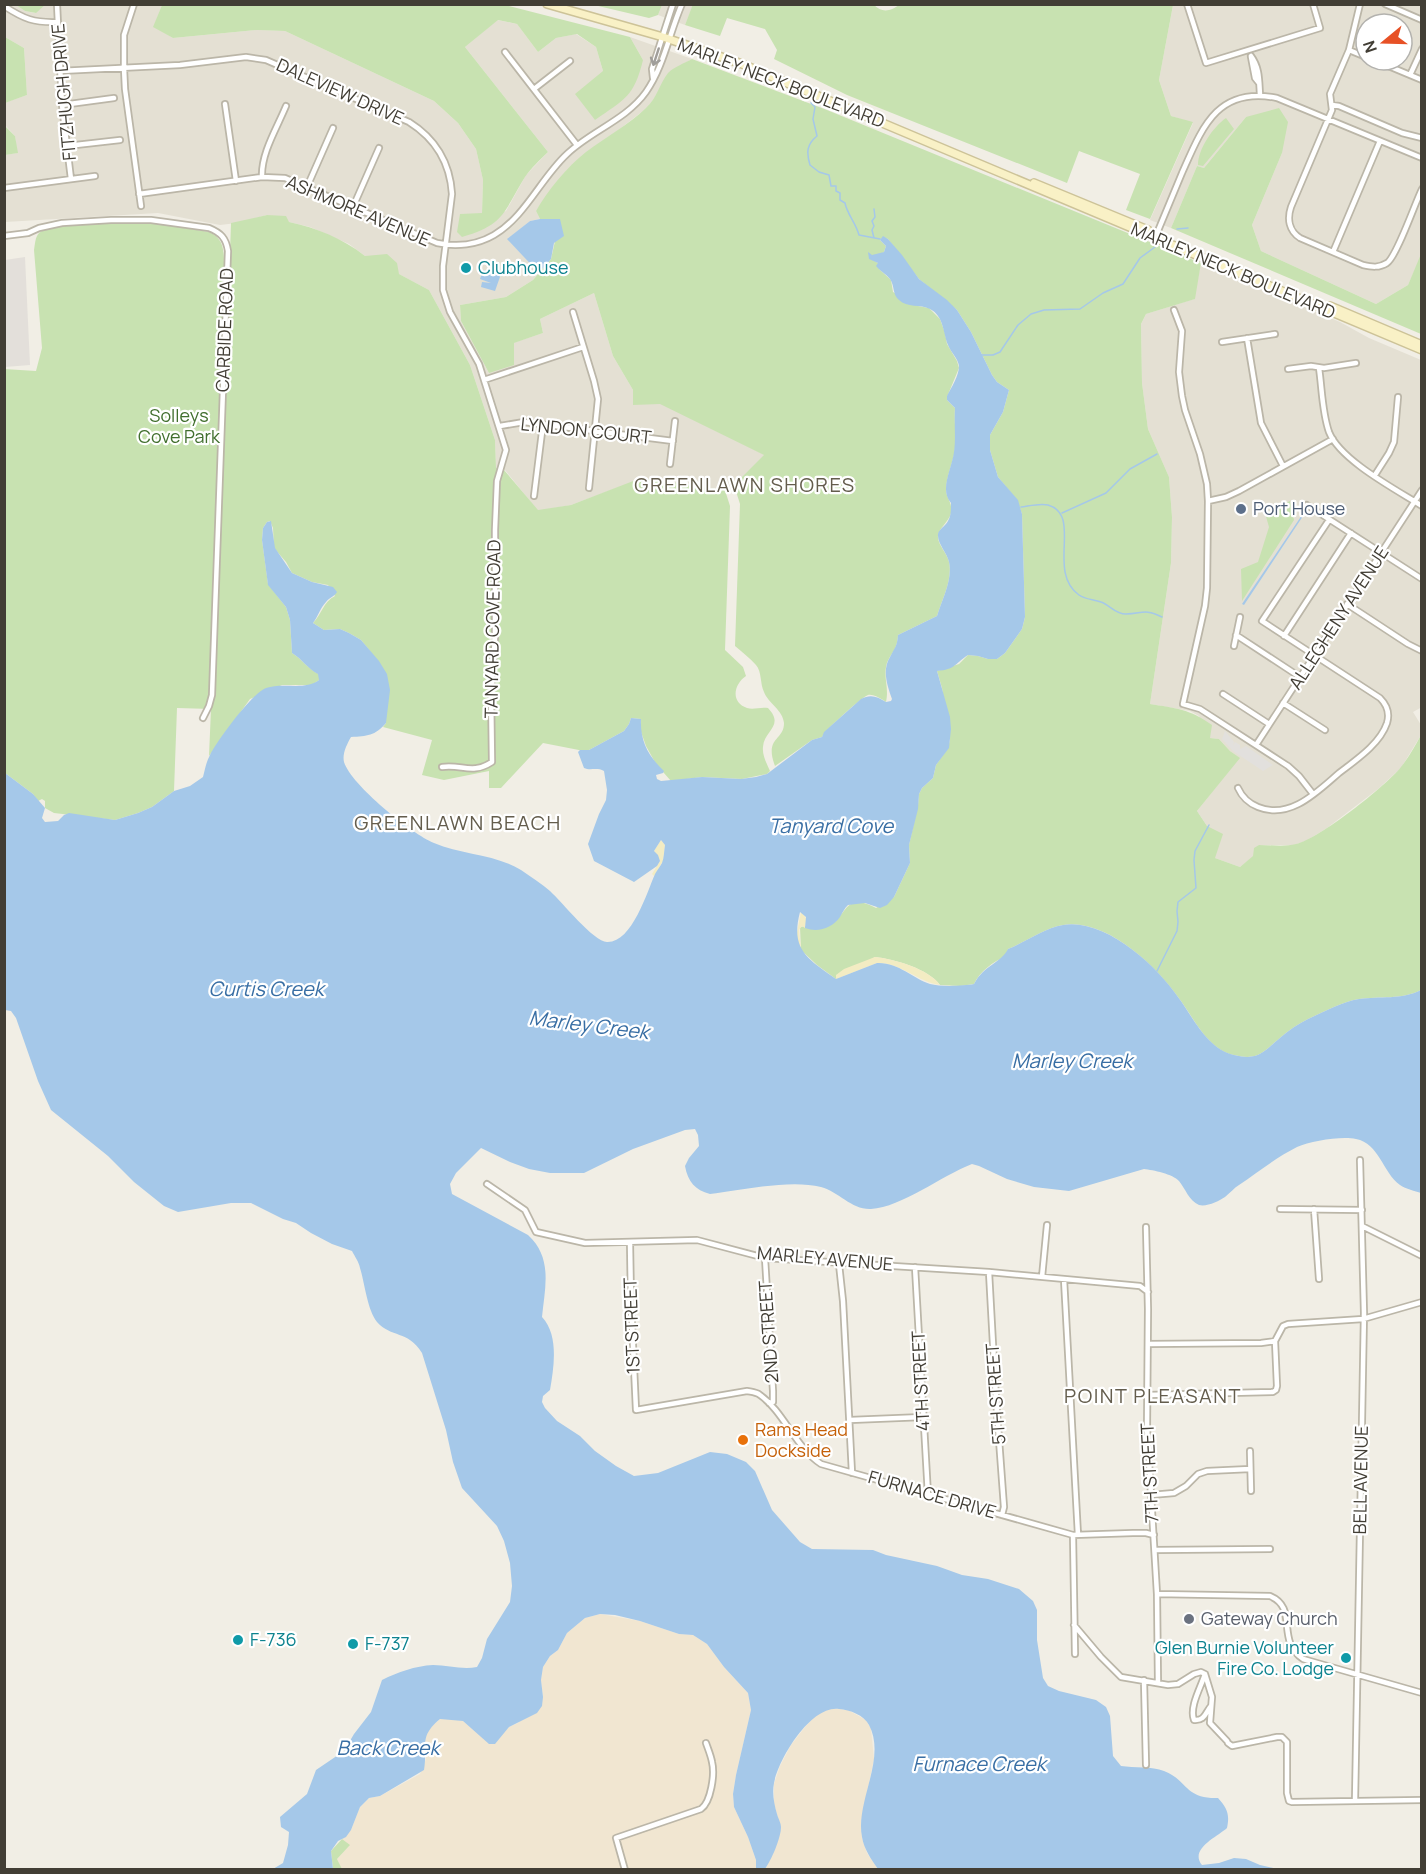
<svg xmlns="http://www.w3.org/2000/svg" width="1426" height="1874" font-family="Manrope,sans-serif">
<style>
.residential{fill:#e4e0d3;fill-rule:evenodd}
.commercial{fill:#f1e6d1}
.industrial{fill:#e3dfda}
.green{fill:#c8e2b1}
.sand{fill:#f3ecc3}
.parking{fill:#e2e0dd}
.water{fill:#a5c8e9}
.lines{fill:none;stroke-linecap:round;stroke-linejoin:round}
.stream{stroke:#a5c8e9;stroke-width:1.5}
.minor-casing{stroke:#bbb6a8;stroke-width:8}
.secondary-casing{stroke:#cdc398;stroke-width:10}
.minor{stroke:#fff;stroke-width:4.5}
.secondary{stroke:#f9f1c6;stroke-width:7}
.oneway{stroke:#a09e9a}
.culture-dot{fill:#0f9aa8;stroke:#fff;stroke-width:2}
.service-dot{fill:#5c6f8a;stroke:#fff;stroke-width:2}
.food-dot{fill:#e8710a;stroke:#fff;stroke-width:2}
.worship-dot{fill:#6b7280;stroke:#fff;stroke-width:2}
.labels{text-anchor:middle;stroke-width:4.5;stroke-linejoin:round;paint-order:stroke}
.street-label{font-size:18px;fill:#423e35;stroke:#fff}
.culture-label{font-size:18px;fill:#0d838f;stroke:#fff;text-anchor:start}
.park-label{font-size:18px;fill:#416f2e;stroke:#fff}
.service-label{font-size:18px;fill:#4e5e75;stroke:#fff;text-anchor:start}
.food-label{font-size:18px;fill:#c56008;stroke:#fff;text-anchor:start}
.worship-label{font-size:18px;fill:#5b616d;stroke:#fff;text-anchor:start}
.neighbourhood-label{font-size:20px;letter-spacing:1.5px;fill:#645d4d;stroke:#fff}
.water-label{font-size:20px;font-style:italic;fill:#386ea4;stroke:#fff}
</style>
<rect width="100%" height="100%" fill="#f1eee5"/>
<path class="residential" d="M5 5H16L25 11 35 13 45 5H162L154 26 173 38 257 30 285 31 434 101 458 123 476 149 483 180 482 213 457 231 506 211 526 175 548 152 465 47 497 20 517 24 538 52 556 38 576 34 596 47 603 71 643 60 630 37 692 59 669 73 659 91 648 107 567 170 536 211 540 219 530 221 508 239 539 273 533 280 506 297 460 305 461 321 489 373 513 343 543 333 540 319 594 293 613 356 633 390 765 455 734 485 716 489 641 479 571 505 538 511 505 470 496 469 495 440 470 365 429 290 365 256 349 244 310 227 289 222 267 215 237 223 220 225 158 213 5 222V155L17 153 15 136 5 125 4 103 27 95 24 48 5 37Z
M662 5H693L685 25 658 15Z
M1173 5H1421L1422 254 1408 285 1376 304 1261 251 1252 225 1282 153 1246 117 1204 168 1197 166 1171 228 1150 220 1193 123 1171 116 1159 80ZM1366 24H1402V60H1366Z
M1201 263 1340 322 1369 338 1421 360 1422 707 1413 712 1421 725V735L1401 768 1378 789 1327 828 1306 841 1294 845H1259L1254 856 1240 867 1215 858 1207 826 1197 811 1239 758 1230 751 1219 739 1210 738 1199 716 1190 711 1150 704 1171 563 1172 517 1169 477 1148 429 1142 383 1141 324 1146 314 1194 299Z"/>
<path class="commercial" d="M600 1614 640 1621 679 1634 693 1635 707 1644 724 1667 748 1693 751 1710 736 1775 733 1794 734 1807 748 1837 756 1860V1869L342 1870 337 1859 349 1846 342 1839 351 1830 360 1807 369 1798 380 1796 420 1774 426 1759 424 1749 425 1736 431 1727 440 1719H451L463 1721 489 1743 499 1739 502 1734 509 1727 518 1723 543 1697 541 1680 543 1667 550 1656 558 1650 567 1633 585 1618Z
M831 1708 848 1710 866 1720 871 1729 874 1759 861 1822 862 1838 867 1853 878 1869 765 1870 781 1828 774 1804V1784L780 1766 791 1745 805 1727 818 1713Z"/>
<path class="industrial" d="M25 257 30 365 5 367V260Z"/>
<path class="green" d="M693 4H873C883 14 890 11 901 4L1173 5 1159 80 1171 116 1193 122 1150 219 1126 210 1140 174 1079 151 1067 183 847 95 774 59 777 50 765 29 727 18 720 36 685 25Z
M16 5H45L36 13 25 11Z
M162 5H505L630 37 643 60C634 97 625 99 595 120L575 94 603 71 596 47 577 34 556 38 538 52 517 24 498 20 465 47 548 152C540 160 531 168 525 177 503 212 506 224 462 237L457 232 460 214 482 213 483 180 476 149 458 123 434 101 285 31 257 30 173 38 153 27Z
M594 5H662L658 15 649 18Z
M5 37 24 48 27 95 5 103Z
M692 59 827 110 1201 263 1195 299 1146 314 1141 324 1142 383 1148 429 1169 477 1172 517 1171 563 1150 704C1175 708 1190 709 1212 725L1210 738 1219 739 1230 751 1240 758 1197 811 1207 826 1223 834 1215 858 1240 867 1253 856 1254 848 1259 845C1271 845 1285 847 1296 844 1319 839 1386 786 1401 767 1409 757 1415 746 1421 735V990C1401 1000 1380 996 1359 999 1341 1002 1324 1012 1308 1019 1298 1024 1289 1030 1281 1037 1263 1052 1259 1061 1234 1055 1207 1050 1193 1016 1178 997 1155 965 1106 918 1063 925 1044 928 1026 942 1008 949L1006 956C993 962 980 971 974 984L960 986 940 985C929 969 894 959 875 957L836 979 817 965 801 950 800 927 835 922C850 905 850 895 876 908L894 897 910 863 909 845 918 805 919 794 922 788 933 778 936 765 948 748 950 740 942 688 937 671 959 664 968 655 978 656 988 659H997L1005 653 1022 629 1025 617 1022 514 1017 500 998 477 990 450V435L1003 412 1009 390 997 382 992 375 971 332 957 310 919 279 888 239 883 237 880 240 886 246 884 252 871 259 878 263 879 269 891 280 893 292 918 306 929 308 940 319 945 333 947 344 957 361 959 368 947 397V400L955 408C954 423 957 440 954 455 951 467 946 479 946 491 947 499 953 504 951 513 949 522 937 530 938 537 938 545 947 553 949 562 953 579 942 600 937 616L898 635C897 653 889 653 886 667 884 680 889 688 886 702 881 699 874 694 868 695 862 697 825 730 822 737L812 740 775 766C764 737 784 741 784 723 783 710 768 703 764 692 760 684 762 672 756 665 750 658 742 652 735 646L740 504 734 485 764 455 660 404 633 405V390L613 356 594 293 540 319 543 333 514 343V365L489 373 461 321 460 305 506 297 533 280 551 259 560 219H540L536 211C548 190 567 167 586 152 606 137 628 125 646 108 657 98 660 83 668 73 674 67 685 63 692 59Z
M1279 108 1288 122 1282 153 1252 225 1261 251 1376 304 1408 285 1421 254V334L1171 228 1197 166 1204 168 1246 117Z
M1226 118 1234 129 1203 166 1198 165C1198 149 1213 127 1226 118Z
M4 125 15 136 18 153 5 155Z
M267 215 286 216 289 222C317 228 342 238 365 256L387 254 397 263 399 274 429 290 470 365 495 440 496 468 504 470 538 510 571 505 641 478 716 489 724 487 730 506 725 650 743 667 746 676C734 684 730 702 747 708 753 710 761 707 768 708 785 726 764 730 763 747 762 755 767 764 770 771L767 774 742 779 702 777 671 781 656 764 646 746 641 732V719L631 718 629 724 624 731 589 750 584 751 543 743 501 788H489V771L444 780 422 775 432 740 383 727 386 723 370 651 361 640 349 633 340 629 324 630 313 623C322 614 323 602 335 596L328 585 312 582 292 573 286 562 274 548 273 528 270 521 267 522 263 528 262 540 268 584 286 607 290 620 292 653C302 659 308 669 319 674V680L312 685H282L250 699 209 756 211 709 177 708 174 791 152 807 138 813 115 820 54 813 45 808V801L42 799 38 801 33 794 5 773 4 369 36 371 42 348 34 250C35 245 35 237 39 233 50 222 132 222 149 223 169 225 189 229 209 232 223 238 224 249 224 263H228L229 283 231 223Z
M1290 501 1294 520 1242 601 1241 569 1258 562 1269 527 1265 513Z
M342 1839 350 1845 337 1859 342 1869H333L331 1851Z"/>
<path class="sand" d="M661 840 665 845 663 861 654 876 652 874 660 861 654 851Z
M801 912C807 916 807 921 805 928L802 926 799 930 801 950 796 937Z
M875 957C894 959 929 969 940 985 918 982 900 962 877 963L836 979V975L844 969Z"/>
<path class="parking" d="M1225 731 1234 742 1233 746 1235 742 1240 745V749L1246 746 1273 765 1263 771 1233 751 1222 739Z"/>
<path class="water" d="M540 219H560L564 236 554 243 551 259 539 273 507 239 530 221Z
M883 236 888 239 902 255 919 279 947 300 957 310 971 332 992 375 997 382 1009 390 1003 412 990 435V450L998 477 1018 500 1022 514 1025 617 1022 629 1005 653 997 659H988L978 656 968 655C953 665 956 669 937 671L950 717 951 729 949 748 936 765 933 778 922 788 919 794 918 809 909 845 910 863 894 897 887 905 880 908 865 903 848 905C844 909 843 912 840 917 832 928 818 933 805 928L806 917 800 912C790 950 808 959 836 979L877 963C898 962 912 978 930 984 941 987 963 986 974 984 984 965 1001 963 1008 949 1026 942 1044 928 1063 925 1105 918 1156 965 1178 997 1193 1017 1207 1049 1234 1055 1259 1061 1263 1052 1281 1037 1289 1030 1298 1024 1308 1019 1324 1012 1341 1002 1359 999 1380 996 1401 1000 1421 990V1193C1415 1191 1406 1189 1400 1185 1383 1173 1379 1143 1356 1139 1341 1136 1311 1141 1297 1147 1277 1157 1258 1172 1239 1185 1234 1188 1230 1193 1225 1197 1219 1201 1207 1207 1199 1205 1189 1201 1185 1188 1179 1181 1173 1174 1153 1170 1144 1169L1069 1191 1034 1187 1007 1179 979 1166 972 1164C941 1176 902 1207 871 1209 852 1210 839 1192 821 1187 790 1179 743 1190 710 1194 695 1190 688 1182 685 1166L689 1158 699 1146 698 1135 695 1129 685 1130 633 1149 584 1173H550L529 1169 510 1162 481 1148 456 1173 450 1184 452 1194 528 1235C553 1258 545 1287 542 1317 559 1335 554 1367 550 1390L543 1396 542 1402 545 1408 557 1421 580 1436 595 1451 616 1466 634 1476 658 1473 710 1452 727 1454 746 1462 755 1471 772 1510 800 1542 812 1549 873 1550 886 1555 937 1566 962 1575 988 1579 1019 1589 1033 1601 1037 1610V1640L1043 1678 1048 1686 1059 1691 1096 1700 1106 1707 1110 1716 1113 1756 1121 1766C1134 1768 1152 1766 1164 1771 1188 1780 1184 1799 1218 1798 1227 1808 1230 1814 1227 1828 1217 1837 1189 1849 1202 1865L1219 1863 1234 1858 1246 1859 1260 1865 1278 1869H878C871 1859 864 1849 862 1837 855 1802 887 1759 869 1725 864 1715 850 1710 839 1709 811 1705 779 1758 774 1783 772 1793 774 1804 777 1814 778 1818 781 1823 781 1827 781 1838 771 1861 765 1869H756V1860L748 1837 734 1807 733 1794 736 1775 751 1710 748 1693 724 1667 707 1644 693 1635 679 1634 640 1621 615 1615 600 1614 585 1618 567 1633 558 1650 550 1656 543 1667 541 1680 543 1697 542 1706 537 1713 509 1727 495 1744H489L463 1721 440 1719C418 1737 428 1746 424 1770L380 1796 369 1798 360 1807 351 1830 346 1837 338 1841 331 1851 333 1869H273L283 1863 288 1845 289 1832 281 1827 280 1817 307 1794 316 1770 344 1751 354 1734 371 1712 382 1680C398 1672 415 1666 433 1665 448 1665 462 1670 477 1667L482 1658 487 1639 510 1602 512 1586 510 1563 504 1541 497 1526 462 1488 453 1462 446 1430 422 1353C408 1330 391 1338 377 1322 367 1309 365 1284 360 1268 359 1262 355 1257 352 1251L332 1244 311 1233 296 1223 283 1219 251 1203H231L178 1212 164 1206 134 1182 108 1156 51 1110 38 1081 16 1018 11 1011 5 1010V773L33 794 45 808 42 818 45 822 58 821 64 815 69 813 115 820 138 813 152 807 174 791 190 786 203 777C205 770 206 762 210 755 217 741 252 693 266 688 283 682 305 691 319 680L318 674C308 669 302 659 292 653L290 620 286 607 268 585 262 540 263 528 267 522 271 521 275 548 292 573 312 582 333 587 337 592C334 597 330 597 326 602 320 608 318 617 313 623L324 630 340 629 349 633 361 640 379 661 387 674 390 690 386 723C375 736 367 736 351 737 347 744 342 754 344 762 351 785 412 834 434 843 462 855 495 854 521 870 531 877 542 884 550 891 562 902 594 942 607 942 632 943 647 892 655 874 657 870 660 867 662 863 664 858 664 851 665 845L661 840 654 851 658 855 660 861 657 866 634 882 594 861 588 844 599 814 606 800 607 790 604 771C597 767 590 771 584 768L578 752 580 750H589L624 731 629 724 631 718 641 719C640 741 648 756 664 771L663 773 656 775 657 779 661 781 702 777 741 779 756 777 767 774 812 740 822 737 824 732 861 699C870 694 877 696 886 702L891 701 892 699C887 685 882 670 890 657 895 647 897 647 898 635L937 616C942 600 953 579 949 562 947 553 938 544 938 536 937 530 945 527 948 521 951 516 951 510 951 503 939 490 952 468 954 452 956 438 954 423 955 408L947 400V396C951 388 959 376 959 366 958 358 951 353 948 345 943 333 944 316 930 309 920 304 907 308 899 300 892 294 895 286 890 279 886 274 880 271 876 266L878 263 869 259 868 252 872 255 884 252 886 246 880 240Z
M483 270 501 274 495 291 481 287 482 282 491 283 480 279Z
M1302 515 1303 516 1244 605 1242 604Z"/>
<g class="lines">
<path class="stream" d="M812 101 811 103 815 107 813 119 817 136C807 144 806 152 810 165L819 172 829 175 831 186H836V191L840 193V200L845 203C847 214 856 223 859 235L880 239
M874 209 875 217 872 221 874 226 872 230 874 238
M1177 229 1188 228
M981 355H993L1000 352 1018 325 1031 314 1044 310 1080 309 1103 293 1123 284 1140 258 1155 247
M1021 507C1029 506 1040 503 1048 505 1083 515 1046 572 1079 595 1086 600 1094 599 1101 602 1110 605 1115 614 1126 614 1142 614 1144 608 1162 617
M1062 513 1106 493 1130 469 1157 454
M1157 971 1177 931 1178 922 1177 911 1178 902 1196 888 1194 860 1195 851 1209 825"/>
<defs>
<path id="minor" d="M57 4 62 105 71 179
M134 4 124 35V68L125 89 141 206
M1187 4 1206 63 1320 28 1313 4
M1360 4 1349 50 1330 94 1332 110 1291 207C1287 219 1289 231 1300 238L1363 265C1372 267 1379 268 1387 263 1397 256 1415 203 1422 189
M1385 4 1422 20
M4 6C24 19 34 23 58 22
M1349 50 1366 57
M505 52 577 145
M1251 56C1260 68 1259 81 1260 95
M1251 57 1255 78 1259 83
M1374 60 1422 80
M60 71 180 65 246 57 266 60 409 122C436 139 450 162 452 194L443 266V290L450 312 479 364 506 450 497 481 495 530V638L491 691 492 762C472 775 462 764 442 767
M1410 75 1422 49
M653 78 652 69 673 4
M534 89 570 61
M225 104 236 181
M62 105 114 98
M1332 105 1339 106 1402 133 1422 138
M67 146 120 140
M262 177C261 153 277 128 286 106
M307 187 333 128
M4 188 95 176
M139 194 262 177 285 178 437 243C456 247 477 245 494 235 525 217 541 178 567 154 591 131 626 120 646 92 664 66 669 34 682 4
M353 207 379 148
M4 236 28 233 39 228 62 223 111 220H151L209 228C221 233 226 238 228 251L212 695 209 706 203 718
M1155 238C1164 216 1173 195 1182 173 1202 128 1217 86 1277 98L1422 158
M1333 252 1380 141
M1174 310 1182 331 1179 372 1182 396 1185 410 1200 454 1207 484 1208 501 1207 588 1205 606 1183 704 1200 709 1288 766 1299 776 1313 794
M573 312 594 381 598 399 589 488
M1247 338 1261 423 1283 466
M1222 342 1275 334
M1319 368C1322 388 1322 412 1329 432 1340 460 1395 489 1422 506
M1288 369 1311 366 1324 368 1356 363
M484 380 583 347
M500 426 524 422 673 441
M670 464 675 421
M1375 475 1389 453 1394 442 1398 397
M534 496 543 424
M1208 501 1226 497 1239 491 1333 439
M1307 505 1422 579
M1347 604 1408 644 1422 651
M1236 635 1300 677
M1284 636 1351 533
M1234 646 1240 617
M1223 694 1269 724
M1283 703 1325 730
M1256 745 1422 490
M1238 788C1242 797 1248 803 1258 807 1290 820 1317 792 1339 773 1356 760 1380 744 1387 723 1390 713 1387 705 1380 698L1262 621 1329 520
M487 1184 525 1210 536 1232 585 1243 697 1240 765 1258 989 1272 1140 1286 1148 1292
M1280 1209 1362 1210
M1314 1209 1319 1279
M1362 1226 1422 1256
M1146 1227 1148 1309 1147 1428 1157 1594 1158 1683
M630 1242 631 1302 636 1410 747 1391C752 1392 756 1392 760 1395 784 1412 795 1447 821 1464L1073 1535 1133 1533H1146L1154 1535
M765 1258 773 1391V1402L769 1403
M839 1264 843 1301 852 1473
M915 1267 928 1495
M989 1272 996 1399 1004 1507 1002 1515
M1042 1277 1047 1225
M1064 1279 1078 1535
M1275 1341 1283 1326 1288 1324 1363 1319 1422 1302
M1148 1344 1261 1343 1275 1341
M1147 1395 1273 1392 1276 1390 1277 1386 1275 1341
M850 1420 923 1417
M1250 1451 1251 1491
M1151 1495 1174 1493 1186 1486 1198 1474 1207 1471 1250 1469
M1073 1535 1075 1654
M1155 1550 1270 1549
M1157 1594 1270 1596C1299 1608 1275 1640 1303 1659L1422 1693
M1074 1625 1101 1657 1121 1677 1168 1685 1178 1684 1194 1674 1201 1672 1205 1674 1212 1697 1210 1723 1227 1741
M1205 1674C1201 1687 1189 1707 1194 1720 1205 1721 1205 1713 1211 1706
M1144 1680 1146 1765
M1228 1743 1232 1746 1277 1737H1282L1287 1742V1793L1289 1801 1292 1802 1422 1800
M1355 1801 1364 1313 1360 1160
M625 1870 616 1838 701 1809C711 1802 715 1774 712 1762 711 1756 708 1749 706 1743"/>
<path id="secondary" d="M547 4 663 37 742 64 1422 350
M1034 183 1148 230
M1330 306 1422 345"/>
</defs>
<use href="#minor" class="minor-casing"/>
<use href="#secondary" class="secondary-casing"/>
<use href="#minor" class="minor"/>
<use href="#secondary" class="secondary"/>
</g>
<defs><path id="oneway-shaft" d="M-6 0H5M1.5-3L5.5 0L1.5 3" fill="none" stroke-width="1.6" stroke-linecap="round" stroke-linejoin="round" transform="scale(1.5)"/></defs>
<use class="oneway" href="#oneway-shaft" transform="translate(656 57) rotate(108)"/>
<g class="culture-dot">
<circle cx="466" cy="268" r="6"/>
<circle cx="238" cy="1640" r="6"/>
<circle cx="353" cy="1644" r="6"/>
<circle cx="1346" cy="1658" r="6"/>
</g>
<circle class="service-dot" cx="1241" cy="509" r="6"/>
<circle class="food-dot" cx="743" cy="1440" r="6"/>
<circle class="worship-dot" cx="1189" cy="1619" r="6"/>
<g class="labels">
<g class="street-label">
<text transform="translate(781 83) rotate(21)" y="6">MARLEY NECK BOULEVARD</text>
<text transform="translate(64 92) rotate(-95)" y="6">FITZHUGH DRIVE</text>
<text transform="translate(340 92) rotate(24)" y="6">DALEVIEW DRIVE</text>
<text transform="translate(358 211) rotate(23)" y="6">ASHMORE AVENUE</text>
<text transform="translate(1233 271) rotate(23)" y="6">MARLEY NECK BOULEVARD</text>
<text transform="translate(225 330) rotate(-88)" y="6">CARBIDE ROAD</text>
<text transform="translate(586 431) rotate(6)" y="6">LYNDON COURT</text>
<text transform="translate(1339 618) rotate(-57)" y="6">ALLEGHENY AVENUE</text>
<text transform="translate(493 629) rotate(-89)" y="6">TANYARD COVE ROAD</text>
<text transform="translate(825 1259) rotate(5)" y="6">MARLEY AVENUE</text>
<text transform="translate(632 1326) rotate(-92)" y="6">1ST STREET</text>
<text transform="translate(769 1332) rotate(-94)" y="6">2ND STREET</text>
<text transform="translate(921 1381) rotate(-93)" y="6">4TH STREET</text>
<text transform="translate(996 1394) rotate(-94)" y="6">5TH STREET</text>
<text transform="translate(1150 1473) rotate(-93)" y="6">7TH STREET</text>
<text transform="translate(1361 1480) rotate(-89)" y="6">BELL AVENUE</text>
<text transform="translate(932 1495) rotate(16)" y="6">FURNACE DRIVE</text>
</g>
<g class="culture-label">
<text x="478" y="274">Clubhouse</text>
<text x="250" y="1646">F-736</text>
<text x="365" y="1650">F-737</text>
<text x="1334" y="1654" text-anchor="end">Glen Burnie Volunteer<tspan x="1334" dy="21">Fire Co. Lodge</tspan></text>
</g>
<g class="park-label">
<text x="179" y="422">Solleys<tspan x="179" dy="21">Cove Park</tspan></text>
</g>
<g class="service-label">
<text x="1253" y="515">Port House</text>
</g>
<g class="food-label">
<text x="755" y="1436">Rams Head<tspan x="755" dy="21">Dockside</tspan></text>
</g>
<g class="worship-label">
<text x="1201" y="1625">Gateway Church</text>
</g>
<g class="neighbourhood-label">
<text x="745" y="492">GREENLAWN SHORES</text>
<text x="458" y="830">GREENLAWN BEACH</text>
<text x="1153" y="1403">POINT PLEASANT</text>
</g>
<g class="water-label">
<text x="831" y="833">Tanyard Cove</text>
<text x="266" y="996">Curtis Creek</text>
<text transform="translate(589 1025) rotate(7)" y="7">Marley Creek</text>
<text x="1072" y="1068">Marley Creek</text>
<text x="388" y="1755">Back Creek</text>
<text x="979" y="1771">Furnace Creek</text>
</g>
</g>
<rect width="1426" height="1874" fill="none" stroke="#423e35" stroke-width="12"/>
<g transform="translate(1384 42) rotate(251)"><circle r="28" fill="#ffffff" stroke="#b3b2ae" stroke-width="1.5"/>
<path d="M0-4.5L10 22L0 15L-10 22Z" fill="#e75126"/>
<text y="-9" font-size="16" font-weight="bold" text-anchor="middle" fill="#423e35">N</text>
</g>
</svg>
